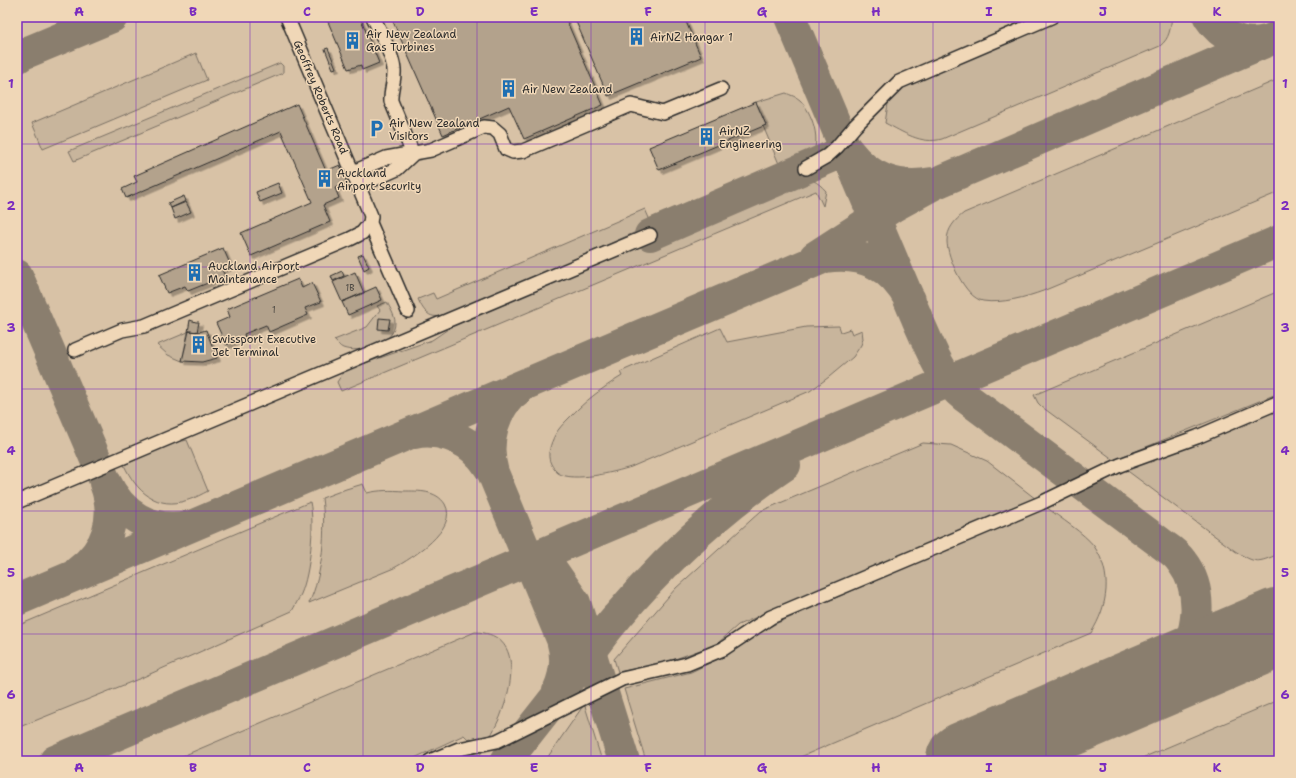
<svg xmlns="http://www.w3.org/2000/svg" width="1296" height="778" font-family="'Shantell Sans',sans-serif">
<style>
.built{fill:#d8c2a6}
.green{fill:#c8b59c;stroke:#7a7064}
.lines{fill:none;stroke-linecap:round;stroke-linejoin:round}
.taxiway{stroke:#8a7e6e;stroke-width:32}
.runway{stroke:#8a7e6e;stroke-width:79}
.building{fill:#b3a28c;stroke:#2b2b2b;filter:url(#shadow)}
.minor-casing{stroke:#2b2b2b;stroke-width:16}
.minor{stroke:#f0d7b7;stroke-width:13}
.grid{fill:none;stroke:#7b2cbf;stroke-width:1;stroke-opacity:0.55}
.labels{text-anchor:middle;stroke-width:3;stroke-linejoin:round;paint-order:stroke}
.number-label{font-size:9px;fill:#4d4943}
.poi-label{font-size:11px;fill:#2b2b2b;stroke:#f0d7b7;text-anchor:start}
.street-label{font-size:11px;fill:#2b2b2b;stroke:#f0d7b7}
.neatline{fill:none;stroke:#7b2cbf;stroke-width:1.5}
.grid-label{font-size:13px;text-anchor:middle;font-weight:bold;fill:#7b2cbf}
</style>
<defs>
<filter id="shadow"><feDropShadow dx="3.5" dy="3.5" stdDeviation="0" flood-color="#0004"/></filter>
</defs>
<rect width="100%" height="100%" fill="#e8d0b1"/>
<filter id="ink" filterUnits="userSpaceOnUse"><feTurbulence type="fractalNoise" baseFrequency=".025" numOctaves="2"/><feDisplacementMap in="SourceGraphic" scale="8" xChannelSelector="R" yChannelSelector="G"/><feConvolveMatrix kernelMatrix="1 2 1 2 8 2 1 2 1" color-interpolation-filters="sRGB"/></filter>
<g filter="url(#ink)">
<path class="built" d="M17 17H1279V761H17Z"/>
<path class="green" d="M1066 17H1172C1170 29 1170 38 1160 46L942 139C921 145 903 132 885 123L889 97 900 88Z
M196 53 207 80 43 149 32 123Z
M280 63 283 66V73L74 161 69 151Z
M1279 79V192L1043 291C1027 297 1001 304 983 301 965 298 947 257 947 241 947 229 955 220 964 213Z
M786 93C790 95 797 97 800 100 812 112 823 143 810 157 803 164 791 168 782 171L763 126 766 125 756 102Z
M798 178C811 178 817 181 826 191L823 206 816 191 341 391 337 382 345 370 432 340 451 327Z
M645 209 652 225 457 311C437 318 428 322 418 299L433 293 436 299Z
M1279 291V393L1114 460 1042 407 1038 403 1034 395Z
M387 302C390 308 395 316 395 322 396 344 359 354 343 348 340 347 336 342 334 340L367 327 380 310 377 306Z
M839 326 841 332 850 329 852 334 862 330 863 339 861 345 853 357 829 377 810 391 631 467C615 472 573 483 558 473 555 471 553 467 551 464 546 455 551 443 555 435 558 429 564 423 569 418 585 401 602 388 622 376L620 372 720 328 727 342 806 327Z
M188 332 182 361 168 355 157 345Z
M1279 409V554C1257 563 1256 564 1235 551L1125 469 1201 442Z
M182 439 183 441 187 440 208 491C202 494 195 498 188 500 157 511 136 491 124 465Z
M923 443 951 445 987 461 1036 499 738 625 717 644 661 664 618 672 614 659 676 588 761 511Z
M363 484 367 493C379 490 391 490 404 491 419 491 436 490 445 504 459 529 412 558 394 568L309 603C323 574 326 530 322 498L346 489Z
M310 502C315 525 310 573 301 594 298 600 295 606 292 611L141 678 17 728V626Z
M1046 507C1059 517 1085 534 1094 546 1113 574 1108 606 1091 633L791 761H646L624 689 691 672 728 654 755 635 775 624Z
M475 632C520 633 514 679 503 709 500 720 493 730 489 740L476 743 471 738 468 739 464 735 408 761H171Z
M1279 700V761H1135Z
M583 706H585L602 761H545Z
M482 747 485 748 475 761H452Z"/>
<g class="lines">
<path class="taxiway" d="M790 17 919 323C932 351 940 377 965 397L1166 547C1172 551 1178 556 1182 562 1204 591 1200 636 1177 664 1172 669 1166 673 1160 678
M1209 17C1222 37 1242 47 1266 41
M17 58 23 54 112 17
M650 235 847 150C869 179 897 190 933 183
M815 257 892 207 934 184 1279 36
M17 275 105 481C121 515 150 533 188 526
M520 388C493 406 484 442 493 473L562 639C567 656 566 674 558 691
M414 433C437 428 464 437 480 455 485 460 489 467 493 473
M543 557 575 603 624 761
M78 572C108 550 118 517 105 483
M17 600 825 257C864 251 892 266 910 300
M55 761 1279 241
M506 761C528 732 551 704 573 675 587 655 601 635 617 617 666 559 722 507 785 465"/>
<path class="runway" d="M965 761 1279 627"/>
</g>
<path class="building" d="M326 17H360L379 63 362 70 361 65 348 69Z
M391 17H565L603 105 524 139 509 106 443 135Z
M574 17H684L701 57 608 96Z
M328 48 336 68 333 69 325 49Z
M756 102 766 125 659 170 649 147Z
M297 104 326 171 340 165 347 183 335 188 339 198 323 205 330 222 251 256 241 233 312 202 281 131 126 198 122 189 137 182 134 176Z
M278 183 282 193 260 202 256 192Z
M184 196 186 201 171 208 168 203Z
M186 202 191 212 175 219 171 208Z
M223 248 231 266 222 270 225 276 188 291 185 286 167 293 159 275Z
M363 254 369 267 364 270 358 256Z
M342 271 344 276 333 281 331 276Z
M355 272 364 293 342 302 333 282Z
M298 279 302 288 312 283 321 302 305 308 308 315 269 332 266 325 244 334 245 337 226 345 216 323 230 317 227 309Z
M376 287 382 300 348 315 342 302Z
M379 318 390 319 388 330 378 329Z
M190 320 196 322H199L197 332 189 331 188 332Z
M206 330 217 358 202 362 182 361 189 331 199 332Z"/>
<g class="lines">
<defs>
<path id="minor" d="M287 17 369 211 371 216 370 223 408 311
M373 17C380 31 393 55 394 70 395 81 390 90 391 101L413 154
M806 168 827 156 837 147 855 126 899 82 1051 17
M353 172 386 158 431 150 484 127 493 128 500 134 506 149 513 152 523 151 631 105 663 113 721 89
M359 186 397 169 413 154
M75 350 122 330 144 326 350 239 362 233 370 223
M17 502 650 235
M430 761 459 749 497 741 622 679 687 664 723 649 771 617 1041 503 1120 465 1197 437 1279 402"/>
</defs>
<use href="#minor" class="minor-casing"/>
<use href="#minor" class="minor"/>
</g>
</g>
<path class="grid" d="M136 17V761M250 17V761M363 17V761M477 17V761M591 17V761M705 17V761M819 17V761M933 17V761M1046 17V761M1160 17V761M17 144H1279M17 267H1279M17 389H1279M17 511H1279M17 634H1279"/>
<defs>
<symbol id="building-bare" viewBox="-9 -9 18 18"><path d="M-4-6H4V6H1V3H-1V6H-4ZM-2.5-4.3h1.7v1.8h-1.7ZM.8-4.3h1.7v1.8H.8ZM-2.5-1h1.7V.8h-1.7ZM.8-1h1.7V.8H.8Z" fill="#1f6fb2" stroke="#f0d7b7" stroke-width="2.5" paint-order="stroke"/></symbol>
<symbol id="parking-bare" viewBox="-9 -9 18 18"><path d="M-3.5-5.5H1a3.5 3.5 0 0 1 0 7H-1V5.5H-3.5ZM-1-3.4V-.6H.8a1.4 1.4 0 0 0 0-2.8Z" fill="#1f6fb2" stroke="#f0d7b7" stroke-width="2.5" paint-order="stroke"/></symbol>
</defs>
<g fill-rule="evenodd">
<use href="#building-bare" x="624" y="24" width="25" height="25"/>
<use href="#building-bare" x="340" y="28" width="25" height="25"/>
<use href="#building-bare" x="496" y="76" width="25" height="25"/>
<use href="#parking-bare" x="364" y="116" width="25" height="25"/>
<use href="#building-bare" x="694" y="124" width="25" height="25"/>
<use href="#building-bare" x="312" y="166" width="25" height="25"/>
<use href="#building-bare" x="182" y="260" width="25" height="25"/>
<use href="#building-bare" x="186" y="332" width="25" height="25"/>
</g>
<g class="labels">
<g class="number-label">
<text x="350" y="291">1B</text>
<text x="274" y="313">1</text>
</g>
<g class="poi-label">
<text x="366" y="38">Air New Zealand<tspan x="366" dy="13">Gas Turbines</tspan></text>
<text x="650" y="41">AirNZ Hangar 1</text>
<text x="522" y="93">Air New Zealand</text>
<text x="389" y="127">Air New Zealand<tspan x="389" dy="13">Visitors</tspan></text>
<text x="719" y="135">AirNZ<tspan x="719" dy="13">Engineering</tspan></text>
<text x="337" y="177">Auckland<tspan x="337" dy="13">Airport Security</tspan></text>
<text x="208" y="270">Auckland Airport<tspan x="208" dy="13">Maintenance</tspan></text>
<text x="212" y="343">Swissport Executive<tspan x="212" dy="13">Jet Terminal</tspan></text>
</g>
<g class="street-label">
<text transform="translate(321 97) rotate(67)" y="4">Geoffrey Roberts Road</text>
</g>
</g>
<rect width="1296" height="778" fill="none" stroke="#f0d7b7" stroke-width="44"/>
<rect x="22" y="22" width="1252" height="734" class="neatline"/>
<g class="grid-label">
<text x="79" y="16">A</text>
<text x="193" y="16">B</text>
<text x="307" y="16">C</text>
<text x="420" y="16">D</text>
<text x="534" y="16">E</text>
<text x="648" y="16">F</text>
<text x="762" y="16">G</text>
<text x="876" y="16">H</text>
<text x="989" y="16">I</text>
<text x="1103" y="16">J</text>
<text x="1217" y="16">K</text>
<text x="11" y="88">1</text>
<text x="1285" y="88">1</text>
<text x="11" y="210">2</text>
<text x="1285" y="210">2</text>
<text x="11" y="332">3</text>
<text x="1285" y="332">3</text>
<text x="11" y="455">4</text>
<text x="1285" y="455">4</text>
<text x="11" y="577">5</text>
<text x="1285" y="577">5</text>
<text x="11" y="699">6</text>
<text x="1285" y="699">6</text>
<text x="79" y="772">A</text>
<text x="193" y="772">B</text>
<text x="307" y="772">C</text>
<text x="420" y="772">D</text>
<text x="534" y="772">E</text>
<text x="648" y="772">F</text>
<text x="762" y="772">G</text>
<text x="876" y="772">H</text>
<text x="989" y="772">I</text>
<text x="1103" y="772">J</text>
<text x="1217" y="772">K</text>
</g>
</svg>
